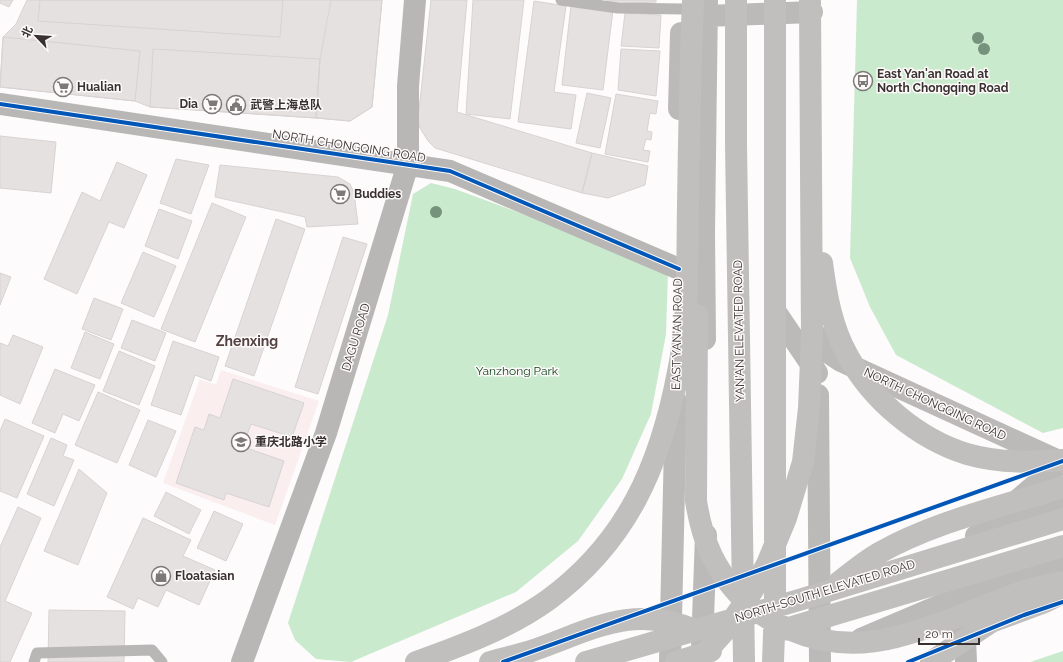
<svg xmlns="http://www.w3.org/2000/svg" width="1063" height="662" font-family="Raleway,'Noto Sans SC',sans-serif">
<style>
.built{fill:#faeeee}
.green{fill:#caeace}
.building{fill:#e6e1e1;stroke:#d8d3d3}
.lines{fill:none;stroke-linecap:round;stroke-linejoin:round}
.lane{stroke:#b9b6b6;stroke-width:11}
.street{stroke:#b9b6b6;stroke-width:22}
.primary{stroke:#bcb9b9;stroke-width:22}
.highway{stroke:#c1bfbe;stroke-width:22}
.cycleway-casing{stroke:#fefafa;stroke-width:6}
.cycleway{stroke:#0057b8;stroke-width:4}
.tree{fill:#75927d}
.labels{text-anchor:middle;stroke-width:3;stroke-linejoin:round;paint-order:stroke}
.poi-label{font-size:12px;font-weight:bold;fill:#393131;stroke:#fefafa;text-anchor:start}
.street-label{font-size:12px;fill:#393131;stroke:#fefafa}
.park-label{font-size:12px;fill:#053d16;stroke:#fefafa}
.quarter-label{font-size:14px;font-weight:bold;fill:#524241;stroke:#fefafa}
</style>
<rect width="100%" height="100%" fill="#fdfbfb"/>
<path class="built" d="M221 370 319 401 275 525 163 483 200 379 216 385Z"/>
<path class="green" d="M857 0H1063V428L1043 433 896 355 870 307 850 258Z
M431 183 455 189 640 257 668 271 666 334 651 414 622 479 578 541 516 592 351 662 316 659 295 640 288 623 388 315 413 194Z
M1063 651V662H1031L1033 661Z"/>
<path class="building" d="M0 0H13L9 7 0 3Z
M27 0H382L372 107 350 121 316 118 150 107 135 101 0 87 3 37 16 24Z
M40 0H283L280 37 38 21Z
M331 0H382L372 107 350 121 316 118 320 59Z
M431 0H467L457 112 592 153 582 193 435 148 428 141 420 128 418 119Z
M473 0H524L510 119 466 114Z
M607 0H656V2L607 4Z
M534 1 566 6 554 92 576 95 571 129 518 122Z
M571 5 613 10 603 90 562 85Z
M625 13 661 15 659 48 621 46Z
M3 37 140 51 135 101 0 87Z
M153 49 320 59 316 118 150 107Z
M621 49 660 51 656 96 618 90Z
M587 93 611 98 600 148 576 143Z
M616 94 658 101 656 114 650 113 647 131 652 132 651 140 646 139 643 150 650 151 648 162 605 154Z
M0 136 56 142 51 193 0 188Z
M592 153 648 166 645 185 608 198 582 193Z
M176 159 209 165 191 214 160 203Z
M117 162 147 175 124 228 109 222 77 294 44 279 82 192 100 201Z
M220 165 338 177 350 184 354 193 358 224 307 227 305 217 215 197Z
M212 203 246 217 195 342 161 329Z
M159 209 192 221 178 259 145 246Z
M276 219 305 229 254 376 225 366Z
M343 237 367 244 318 394 295 387Z
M143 252 176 266 154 317 121 303Z
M0 273 11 277 0 305Z
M94 298 123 309 111 340 82 329Z
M132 320 166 333 155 361 121 348Z
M85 332 114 344 100 379 71 368Z
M13 335 43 347 20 404 0 395V343L8 346Z
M173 341 219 357 211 381 195 375 181 415 151 405Z
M119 351 155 366 139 405 103 391Z
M55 369 95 385 79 421 63 414 55 433 32 423Z
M233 379 304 403 292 437 251 424 246 438 241 436 238 445 284 461 269 507 226 493 224 500 176 483 195 427 204 430 209 414 220 418Z
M98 392 140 410 117 463 75 445Z
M5 419 44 436 17 498 0 491V431Z
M148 420 176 431 156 477 129 465Z
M51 438 67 445 63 456 74 460 54 506 27 494Z
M79 469 107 493 78 565 44 551Z
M166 492 201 510 189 534 154 516Z
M18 507 41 518 5 601 32 613 10 662H0V547Z
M214 511 243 524 226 561 197 548Z
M143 518 191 540 183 556 215 570 199 605 166 590 158 607 138 598 133 609 107 597Z
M49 610 125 611 124 662H48Z"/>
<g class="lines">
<path class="lane" d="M561 0 618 8 683 9
M34 662 37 653 152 650 162 662"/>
<path class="street" d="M0 104 450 171 679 269
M961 624 965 638 966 662
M242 662 326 433 408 164V86L415 0"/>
<path class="primary" d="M706 16 812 12
M679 109 681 33
M777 314 817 373
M817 336 829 353 841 361 1061 462
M705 339 704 233 707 0
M818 395 820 662
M1013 523 1063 507
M976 536 1063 461
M861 639 953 600 1063 563
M702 647 706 535
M670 662 676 401"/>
<path class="highway" d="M736 0V144L744 662
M822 263C826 294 832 328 848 356 872 400 918 439 967 454 998 463 1031 463 1063 460
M697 315 696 501C699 520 704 539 712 556 747 625 822 656 896 637 941 626 982 606 1025 591 1037 587 1050 585 1063 582
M839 582C852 572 865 561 879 553 936 521 1001 507 1063 487
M782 630 1063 546
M416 662C461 646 509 628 548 600 627 542 660 466 678 372 689 320 687 259 688 206 689 137 690 69 693 0
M490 662C504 658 518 655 531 651 590 631 631 603 695 630
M586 662 799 600 1063 519
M676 662 711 651
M697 662 725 631 753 590 767 564 786 518 803 462 809 408 812 336 810 0
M773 662 775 606V0
M931 662 991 622 1045 602 1063 593"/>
<defs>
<path id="cycleway" d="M0 104 450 171 679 269
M503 662 1063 461
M908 662 1024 615 1063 602"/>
</defs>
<use href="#cycleway" class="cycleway-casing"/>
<use href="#cycleway" class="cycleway"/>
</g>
<g class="tree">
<circle cx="978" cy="38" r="6"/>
<circle cx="984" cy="49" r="6"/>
<circle cx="436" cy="212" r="6"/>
</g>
<defs>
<symbol id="bus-ring" viewBox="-11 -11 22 22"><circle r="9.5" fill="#fefafa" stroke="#7e7878" stroke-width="1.5"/><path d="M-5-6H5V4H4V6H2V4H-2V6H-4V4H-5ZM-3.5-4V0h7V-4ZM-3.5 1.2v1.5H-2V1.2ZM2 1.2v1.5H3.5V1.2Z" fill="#7e7878"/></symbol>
<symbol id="supermarket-ring" viewBox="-11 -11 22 22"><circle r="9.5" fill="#fefafa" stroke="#7e7878" stroke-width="1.5"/><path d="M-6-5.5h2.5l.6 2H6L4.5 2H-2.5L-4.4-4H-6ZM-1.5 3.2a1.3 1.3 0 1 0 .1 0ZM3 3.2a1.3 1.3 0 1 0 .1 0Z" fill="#7e7878"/></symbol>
<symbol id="civic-ring" viewBox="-11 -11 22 22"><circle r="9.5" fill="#fefafa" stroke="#7e7878" stroke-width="1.5"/><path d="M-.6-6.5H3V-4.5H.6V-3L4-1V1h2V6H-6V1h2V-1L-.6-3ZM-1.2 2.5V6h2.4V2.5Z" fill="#7e7878"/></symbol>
<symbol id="school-ring" viewBox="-11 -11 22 22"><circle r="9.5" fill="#fefafa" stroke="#7e7878" stroke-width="1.5"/><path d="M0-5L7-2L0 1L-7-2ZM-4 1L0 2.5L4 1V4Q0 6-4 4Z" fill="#7e7878"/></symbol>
<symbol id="shop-ring" viewBox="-11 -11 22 22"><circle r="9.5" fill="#fefafa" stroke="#7e7878" stroke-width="1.5"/><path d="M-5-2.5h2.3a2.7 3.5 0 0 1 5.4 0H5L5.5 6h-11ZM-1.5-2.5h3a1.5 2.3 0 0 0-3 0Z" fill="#7e7878"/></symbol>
</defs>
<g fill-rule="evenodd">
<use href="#bus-ring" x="852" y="70" width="22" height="22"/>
<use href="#supermarket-ring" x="52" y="76" width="22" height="22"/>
<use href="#supermarket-ring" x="201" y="93" width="22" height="22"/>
<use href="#civic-ring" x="225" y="94" width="22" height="22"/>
<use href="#supermarket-ring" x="329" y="183" width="22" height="22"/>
<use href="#school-ring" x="230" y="431" width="22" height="22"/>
<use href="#shop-ring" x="150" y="565" width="22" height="22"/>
</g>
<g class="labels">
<g class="poi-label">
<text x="877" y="78">East Yan'an Road at<tspan x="877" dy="14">North Chongqing Road</tspan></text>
<text x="77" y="91">Hualian</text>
<text x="198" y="108" text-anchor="end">Dia</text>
<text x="250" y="109">武警上海总队</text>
<text x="354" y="198">Buddies</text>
<text x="255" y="446">重庆北路小学</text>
<text x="175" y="580">Floatasian</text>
</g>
<g class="street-label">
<text transform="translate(349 146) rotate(9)" y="4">NORTH CHONGQING ROAD</text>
<text transform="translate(739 331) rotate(-91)" y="4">YAN'AN ELEVATED ROAD</text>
<text transform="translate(677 334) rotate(-89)" y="4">EAST YAN'AN ROAD</text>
<text transform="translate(356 337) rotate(-73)" y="4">DAGU ROAD</text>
<text transform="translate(935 404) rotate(25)" y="4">NORTH CHONGQING ROAD</text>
<text transform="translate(825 591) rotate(-17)" y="4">NORTH-SOUTH ELEVATED ROAD</text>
</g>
<g class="park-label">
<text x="517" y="375">Yanzhong Park</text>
</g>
<g class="quarter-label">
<text x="247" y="346">Zhenxing</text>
</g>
</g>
<g transform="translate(36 36) rotate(295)" stroke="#fefafa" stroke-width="3" paint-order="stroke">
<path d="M0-3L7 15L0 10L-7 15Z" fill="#393131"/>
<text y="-6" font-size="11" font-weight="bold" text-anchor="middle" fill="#393131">北</text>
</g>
<path d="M919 638v6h60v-6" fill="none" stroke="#393131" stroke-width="2"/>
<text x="925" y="638" font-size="12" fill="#393131" stroke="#fefafa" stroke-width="3" paint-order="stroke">20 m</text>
</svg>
